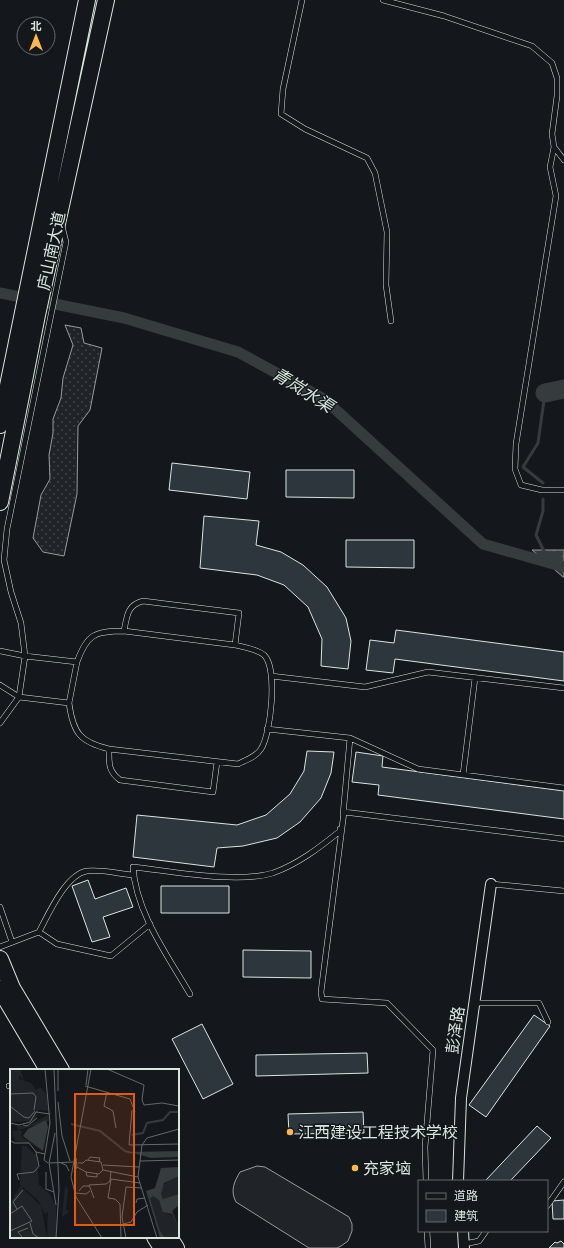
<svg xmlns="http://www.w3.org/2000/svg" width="564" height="1248" font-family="'Alegreya Sans','Noto Sans SC',sans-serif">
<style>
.grass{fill:url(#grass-dots);stroke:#939e99}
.garden{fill:#202428;stroke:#939e99}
.water{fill:url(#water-ripples);stroke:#939e99}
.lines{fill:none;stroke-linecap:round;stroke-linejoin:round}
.stream{stroke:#363b3e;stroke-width:3}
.canal{stroke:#363b3e;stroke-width:11}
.river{stroke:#363b3e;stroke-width:19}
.building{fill:#2c363c;stroke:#d8e6dc}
.service-casing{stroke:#d8e6dc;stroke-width:6}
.minor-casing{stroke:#d8e6dc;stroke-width:12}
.trunk-casing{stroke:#d8e6dc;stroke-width:18}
.service{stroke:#14181c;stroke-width:5}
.minor{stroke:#14181c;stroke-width:10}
.trunk{stroke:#14181c;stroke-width:16}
.poi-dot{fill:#ffb74d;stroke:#14181c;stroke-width:1.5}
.labels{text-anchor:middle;stroke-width:3;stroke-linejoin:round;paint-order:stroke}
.street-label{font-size:16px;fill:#d8e6dc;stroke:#14181c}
.poi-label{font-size:16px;fill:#d8e6dc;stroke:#14181c;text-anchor:start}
.water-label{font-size:17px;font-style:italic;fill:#d8e6dc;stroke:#14181c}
.inset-river{fill:none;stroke:#363b3e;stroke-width:2}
.inset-road{fill:none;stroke:#626a69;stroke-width:1}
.view{fill:#e8590c;fill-opacity:0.15;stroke:#e8590c;stroke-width:2}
.inset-edge{fill:none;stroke:#d8e6dc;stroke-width:2}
</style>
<defs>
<pattern id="grass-dots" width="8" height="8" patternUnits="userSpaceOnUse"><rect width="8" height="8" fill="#202428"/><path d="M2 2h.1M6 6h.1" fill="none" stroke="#404447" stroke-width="1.8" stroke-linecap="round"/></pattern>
<pattern id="water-ripples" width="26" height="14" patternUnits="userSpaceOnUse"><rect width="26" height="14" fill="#363b3e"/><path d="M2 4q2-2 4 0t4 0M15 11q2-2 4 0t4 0" fill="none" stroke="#525759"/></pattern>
</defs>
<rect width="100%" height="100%" fill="#14181c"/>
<path class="grass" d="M65 325 81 328 84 343 102 348 90 410 78 426 77 494 64 556 43 552 33 538 41 495 50 479 49 455 53 433V419L61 398 63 378 73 345Z"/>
<path class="garden" d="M257 1166 265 1167 349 1217 352 1224V1231L348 1241 341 1246 337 1248H309L236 1202C230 1191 234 1182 240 1172Z"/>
<path class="water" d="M532 550H564V577H563Z"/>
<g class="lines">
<path class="stream" d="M543 483 523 467 538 443 545 393
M543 499V511L536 535 545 553"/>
<path class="canal" d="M0 293 124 318 238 352 324 399 483 544 564 567"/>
<path class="river" d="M545 393 564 389"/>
</g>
<path class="building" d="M172 463 250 472 247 499 169 490Z
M286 470H354V498L286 497Z
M204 516 259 521 256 545 281 552 303 565 327 587 346 618 351 641 348 669 321 666 322 639 308 607 284 585 257 575 200 568Z
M346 540H414V568L346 567Z
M396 630 564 652V681L395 659 393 673 366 670 370 640 394 643Z
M307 751 334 752 331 773 321 798 300 822 277 838 243 846 217 848 214 867 133 857 137 815 237 825 266 815 290 794 304 771Z
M356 752 383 756 382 767 564 791V819L378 795 379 785 352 782Z
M88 880 95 899 126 888 133 907 103 917 110 937 92 942 72 886Z
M161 886H229V913H161Z
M243 950 311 951V978L243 977Z
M534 1015 550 1026 486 1117 469 1105Z
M202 1024 233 1084 203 1099 172 1039Z
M367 1053 368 1073 256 1076V1055Z
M363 1112 364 1133 289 1134 288 1114Z
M537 1126 551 1138 510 1181H485Z
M564 1200V1219H553L552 1201Z
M561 1241 564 1244V1248H549L555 1242 557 1243Z"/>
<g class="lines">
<defs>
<path id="service" d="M302 0 283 89 281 114 305 129 367 158 375 173 387 232 386 285 391 321
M383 0 444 16 532 46 552 63 557 78V96L552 134 554 147 564 160
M554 147 550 167 556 196 516 444 515 469 521 485 542 490H564
M124 631C127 616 127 605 143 601L239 613 235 645
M0 651 25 656 77 662C87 634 95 631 124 631L235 645C244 647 257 649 264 655 278 668 271 734 261 749 256 757 246 760 238 764L109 749C80 742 73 733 69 703L19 697 0 685
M271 676 365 687 428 672 564 688
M69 703 77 662
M0 723 19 697 25 656 21 623 11 592 4 560 7 529 66 242 62 226
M267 729 350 738 418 769 564 788
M109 749C109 763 108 771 120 780L213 792 217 762
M463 775 475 678
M343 815 350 738
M491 884 564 891
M0 907 12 942
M39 932C48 915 66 874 87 871 102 869 119 874 133 875
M0 947 39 932 57 944 111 956 150 924
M190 994C168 956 136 913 133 867 171 871 237 884 273 873 298 864 319 848 340 831V829
M474 1003H539L548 1022
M9 1086H11
M426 1181 425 1147 433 1050 387 1003 322 999 321 992 344 812 564 839
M547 1206 564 1182
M427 1231 428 1248
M464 1244 479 1241 486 1231"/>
<path id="minor" d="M458 1181 461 1098 491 884
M463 1231 464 1248"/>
<path id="trunk" d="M0 425 87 0
M0 502 37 315 106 0
M0 959 12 988 61 1070
M0 989 48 1070
M155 1237 162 1248
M169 1237 176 1248"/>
</defs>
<use href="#service" class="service-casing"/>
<use href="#minor" class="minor-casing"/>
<use href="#trunk" class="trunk-casing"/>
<use href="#service" class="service"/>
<use href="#minor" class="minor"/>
<use href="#trunk" class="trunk"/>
</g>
<g class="poi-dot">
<circle cx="290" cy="1132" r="4"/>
<circle cx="355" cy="1168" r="4"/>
</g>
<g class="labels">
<g class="street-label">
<text transform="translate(51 251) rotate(-78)" y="6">庐山南大道</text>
<text transform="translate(455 1030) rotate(-82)" y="6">彭泽路</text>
</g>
<g class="poi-label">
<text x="298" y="1138">江西建设工程技术学校</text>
<text x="363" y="1174">充家垴</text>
</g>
<g class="water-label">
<text transform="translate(303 390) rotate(32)" y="6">青岚水渠</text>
</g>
</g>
<g transform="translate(10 1069)">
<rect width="169" height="169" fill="#14181c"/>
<path d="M166 106 169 107V125L153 130 151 125 152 117ZM143 127 149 131 156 144 163 147 169 158V169H155L150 162 140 129Z" fill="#202428"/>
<path d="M0 0H10L14 11 10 7H1L21 14 26 21 30 18 32 20 37 26 38 42 25 40 0 28ZM38 46 39 52 9 61 12 62 11 68 20 73 34 83 20 74 5 72 2 62 9 61 6 57H18ZM12 77H16L27 87 29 116 39 124 46 137V169H37L38 143 35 145 28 131 10 116ZM55 117 58 120 56 140 59 143 52 148Z" fill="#202428"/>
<path d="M10 117 31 137 37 169H0V135Z" fill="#202428"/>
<path d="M0 0H9V13L24 19 30 38 24 52 0 53Z" fill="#202428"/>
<path d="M36 51 38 58 33 82 13 67 18 60ZM169 82V88L141 89 120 83ZM169 98V107L154 114 151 125 153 130 169 125V136L162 142 169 158 162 145 153 143 149 131 143 127 140 129 150 162 155 169H150L136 122 145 119 151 99Z" fill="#363b3e"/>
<path class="inset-river" d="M61 55 90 62 115 82 122 84M122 66 133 64 137 54 153 51 160 43H169"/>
<path class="inset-road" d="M35 0 40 54 34 91 38 94M44 0 49 121 46 169M81 0 61 108 66 128 92 169M97 0 134 16 132 31 134 36 152 34 169 37M76 16 78 0M75 17 120 30 125 43M48 22V0M97 23 94 37 103 42 106 59M0 25 23 24 26 28 24 41M48 33 52 67 60 92M1 38 14 48 19 49 25 42M122 41 119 76 169 75M0 54 9 56 20 53 26 43 40 45M13 56 17 57 27 49M45 64 39 94 46 136M0 71 4 74H19L26 83 35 85M78 91 80 88 90 89 89 93M130 92 169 91M39 94 63 93M51 94 56 96 59 102M93 96 129 98M67 98 76 103 89 105 93 101 91 93 76 91 73 94H68M93 101 128 108M36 103V120L44 123M64 103 67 98 66 89M76 103 77 107 87 108V105M9 111 7 105 24 103 29 97 26 83M69 122 73 117H79M65 124 76 125 80 122M84 129 79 116 96 115 100 112 101 102M126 134 127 130 135 129M7 140 3 133 13 121M0 145 12 137 22 152 0 162M20 154 23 165 29 169M113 155 121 153 127 143 138 136M13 169 8 163 18 159M111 169 110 135 105 130 98 129 101 110 130 114M116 169 112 148 116 118 132 119M147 169 128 108 132 76 137 69 169 60"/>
<path class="view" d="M65 25H124V156H65Z"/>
<rect width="169" height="169" class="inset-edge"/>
</g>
<rect x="418" y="1180" width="130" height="52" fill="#14181c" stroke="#626a69"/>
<rect x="426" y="1193" width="20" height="6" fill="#14181c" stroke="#626a69"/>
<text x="454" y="1200" font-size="12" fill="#d8e6dc">道路</text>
<rect x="426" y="1210" width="20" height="12" fill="#2c363c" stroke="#626a69"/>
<text x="454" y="1220" font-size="12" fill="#d8e6dc">建筑</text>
<g transform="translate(36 36)"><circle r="19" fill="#14181c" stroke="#626a69"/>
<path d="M0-3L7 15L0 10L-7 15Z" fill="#ffb74d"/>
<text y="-6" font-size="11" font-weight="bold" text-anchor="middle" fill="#d8e6dc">北</text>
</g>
</svg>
